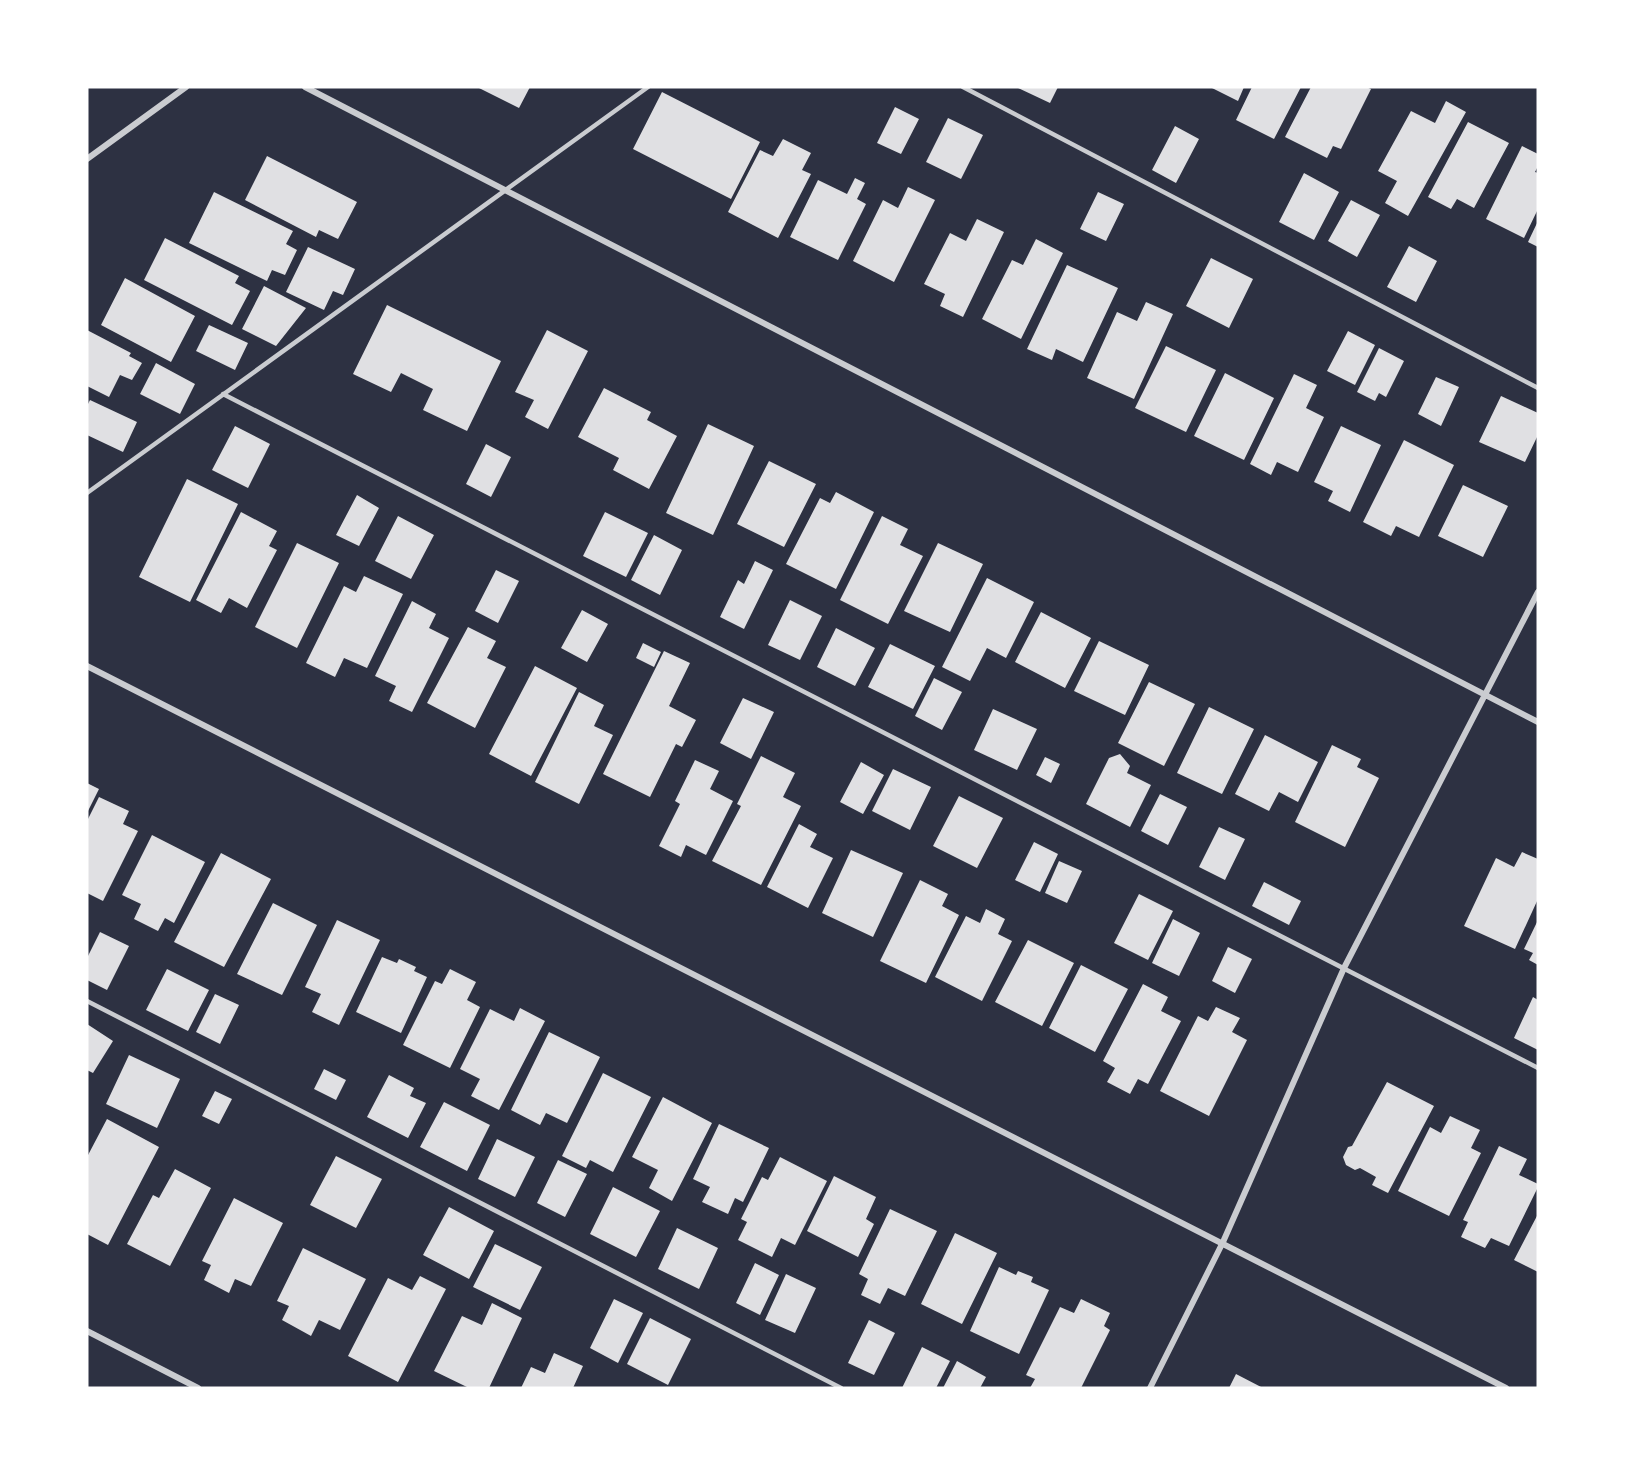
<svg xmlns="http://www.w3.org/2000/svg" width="1625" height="1475" font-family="'Nunito Sans',sans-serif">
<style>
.building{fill:#e0e0e3}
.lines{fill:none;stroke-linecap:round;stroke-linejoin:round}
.service{stroke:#caccd0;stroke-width:4.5}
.minor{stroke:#caccd0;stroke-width:6}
</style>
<rect width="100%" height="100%" fill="#2d3142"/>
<path class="building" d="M477 87H530L519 108Z
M1016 87H1058L1050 103Z
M1210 87H1244L1238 101Z
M1252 87H1301L1274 139 1236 120Z
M1311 87H1366L1371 89 1341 149 1333 146 1327 158 1285 137Z
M662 92 760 142 731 199 633 149Z
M1446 101 1466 112 1408 216 1385 203 1397 181 1378 171 1411 111 1435 123Z
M895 107 919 119 901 154 877 143Z
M948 118 983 135 961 179 926 162Z
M1468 122 1509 143 1474 208 1457 199 1451 209 1428 197Z
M1175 126 1199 139 1176 183 1152 170Z
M783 139 811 153 802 170 811 174 778 238 728 212 760 150 773 156Z
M1522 146 1538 154V166L1535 172 1538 173V209L1524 238 1486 219Z
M267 156 357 202 338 239 319 230 316 237 245 200Z
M1304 173 1339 192 1314 240 1279 222Z
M855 178 865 183 857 199 866 204 838 260 790 237 818 180 847 194Z
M908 187 935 200 894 282 853 261 883 200 898 208Z
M214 192 293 231 286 244 297 250 285 275 272 270 267 281 189 243Z
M1098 192 1124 204 1106 241 1080 229Z
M1351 200 1380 215 1357 257 1328 241Z
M977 219 1004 232 963 317 940 306 945 294 924 284 950 233 966 241Z
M1538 221V247L1528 242Z
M165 238 239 276 235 283 250 291 232 325 144 280Z
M1036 239 1063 253 1021 339 982 319 1012 260 1023 265Z
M1409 246 1437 261 1416 302 1387 287Z
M308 247 355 269 343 295 333 291 324 310 286 292Z
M1211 258 1253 279 1229 328 1186 306Z
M1067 265 1118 288 1083 362 1056 349 1052 360 1027 349Z
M125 278 195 316 171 362 101 325Z
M264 286 306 308 276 346 242 329Z
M1146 302 1173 314 1134 399 1087 378 1117 312 1137 321Z
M387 305 501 361 467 431 423 410 433 389 401 373 391 392 353 374Z
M209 325 248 343 235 370 196 351Z
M87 330 131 353 129 356 142 363 132 380 120 375 109 397 87 386Z
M547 330 588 351 548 429 525 417 534 400 515 392Z
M1348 331 1375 345 1355 385 1327 371Z
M1166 346 1216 370 1186 432 1135 408Z
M1379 348 1404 361 1386 397 1379 393 1375 401 1357 392Z
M156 363 195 384 180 414 140 394Z
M1225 373 1274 398 1244 460 1194 436Z
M1294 374 1317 385 1306 408 1324 417 1298 472 1277 462 1271 475 1250 464Z
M1436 377 1459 387 1441 426 1418 414Z
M604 388 651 412 647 420 677 436 649 489 613 470 619 458 578 437Z
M1501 396 1538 413V435L1525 462 1479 442Z
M90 400 137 422 123 452 87 435V406Z
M708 424 754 446 713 535 666 513Z
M235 426 270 444 248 488 212 470Z
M1341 426 1381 445 1350 512 1328 501 1333 491 1314 482Z
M1404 440 1454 465 1419 537 1396 526 1391 536 1363 522Z
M486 444 511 457 491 497 466 484Z
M769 461 816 484 784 547 737 524Z
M187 479 238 504 190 602 139 577Z
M1463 485 1508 506 1483 557 1438 536Z
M836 492 874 512 836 589 786 564 820 498 830 503Z
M357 495 379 508 359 546 336 535Z
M241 512 277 531 269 546 277 550 247 608 229 598 221 613 196 600Z
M605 512 648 533 626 577 583 556Z
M398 516 434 535 411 579 375 561Z
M882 516 908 529 900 545 923 556 888 624 840 600Z
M654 535 682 550 660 595 631 580Z
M297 543 339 563 297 648 255 627Z
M938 543 983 564 950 632 904 611Z
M755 561 773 570 744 629 720 617 738 580 744 584Z
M496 570 519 581 498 623 475 611Z
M364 576 403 594 367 668 344 658 335 677 306 663 344 586 356 592Z
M987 578 1034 602 1006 658 987 648 970 681 942 667Z
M790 600 822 616 800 660 768 645Z
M412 601 436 614 429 628 449 638 412 712 389 701 396 686 375 676Z
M582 610 608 624 587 662 561 648Z
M1041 612 1091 638 1065 688 1015 662Z
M468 627 496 641 487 658 506 667 475 728 427 703Z
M836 628 875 648 855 686 817 667Z
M1099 641 1149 665 1125 715 1074 691Z
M643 643 661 652 654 667 636 658Z
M890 644 935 666 913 709 868 687Z
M664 651 690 663 669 706 696 720 682 747 676 744 650 797 603 774Z
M535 666 577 688 531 776 489 754Z
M934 678 962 692 942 730 915 716Z
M1149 682 1195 704 1164 766 1118 743Z
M579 692 604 705 594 726 613 735 579 804 535 782Z
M743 698 774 712 751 759 720 743Z
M1209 707 1254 729 1222 794 1177 773Z
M993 709 1037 729 1017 770 974 750Z
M1265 735 1318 762 1298 802 1279 792 1269 811 1235 794Z
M1332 745 1361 759 1357 767 1379 778 1345 847 1295 822Z
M1120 754 1130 766 1127 773 1151 785 1130 827 1086 804 1109 758Z
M761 756 795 773 783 797 801 806 761 885 712 861 741 806 737 804Z
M1045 757 1060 764 1051 783 1036 775Z
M695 760 719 771 710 789 733 801 706 855 686 845 681 857 659 846 680 804 675 801Z
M861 762 884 775 863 814 840 802Z
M893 769 931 787 910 830 872 811Z
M87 783 99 789 87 813Z
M1160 794 1187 807 1168 845 1141 831Z
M959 796 1003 818 977 868 933 846Z
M99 797 129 811 123 824 138 831 103 901 87 893V821Z
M799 824 817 834 810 847 833 858 808 908 767 887Z
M1219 827 1245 839 1225 880 1199 867Z
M152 835 205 862 174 923 165 918 158 931 134 919 141 904 122 895Z
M1034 842 1058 854 1040 892 1015 880Z
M851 850 903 873 873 937 822 913Z
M1522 852 1538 859V899L1515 949 1464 926 1496 858 1514 867Z
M221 853 271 879 224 967 174 942Z
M1059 861 1082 871 1067 903 1045 893Z
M920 880 948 894 942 906 959 915 926 983 880 961Z
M1264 882 1301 901 1289 925 1252 906Z
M1139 894 1173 911 1148 960 1114 943Z
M273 903 317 925 282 995 237 974Z
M986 909 1005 919 998 934 1012 941 982 1001 935 977 966 916 980 923Z
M1173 919 1200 933 1179 976 1152 963Z
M337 920 380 940 339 1025 312 1012 321 994 305 987Z
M1538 920V965L1529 960 1533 953 1524 949Z
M100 932 129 946 107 990 87 980V958Z
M1028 940 1074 963 1042 1026 995 1002Z
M1228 947 1252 959 1235 993 1212 981Z
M382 957 397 963 399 959 416 967 414 971 427 977 401 1033 356 1012Z
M1081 965 1128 989 1095 1052 1049 1028Z
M167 969 209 990 188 1031 146 1010Z
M450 969 476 982 467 1000 480 1007 450 1068 403 1045 435 981 442 984Z
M1143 984 1168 997 1161 1011 1181 1021 1148 1084 1138 1079 1130 1094 1107 1082 1115 1068 1103 1061Z
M215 994 239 1005 220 1044 196 1032Z
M1533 997 1538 1000V1050L1514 1038Z
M1216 1007 1240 1018 1232 1032 1247 1040 1209 1116 1160 1091 1198 1016 1208 1021Z
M520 1008 545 1021 499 1110 471 1096 480 1079 460 1069 490 1009 514 1021Z
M87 1024 113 1041 93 1073 87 1070Z
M549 1032 600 1057 567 1123 546 1113 540 1125 511 1110Z
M129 1055 180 1079 157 1128 106 1104Z
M324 1069 346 1080 336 1100 314 1089Z
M603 1073 651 1097 613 1172 590 1160 586 1168 562 1156Z
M389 1075 414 1088 410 1096 426 1103 408 1138 367 1117Z
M1387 1082 1434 1106 1388 1193 1372 1185 1376 1177 1360 1168 1355 1170 1346 1165 1343 1157 1348 1147 1352 1146Z
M215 1091 232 1099 219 1124 202 1116Z
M663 1097 712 1123 672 1201 649 1188 658 1170 632 1157Z
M444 1102 490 1125 467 1171 420 1147Z
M1450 1116 1480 1130 1471 1148 1481 1153 1449 1216 1398 1191 1430 1127 1441 1133Z
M107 1119 159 1147 108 1245 87 1234V1157Z
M719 1124 769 1148 743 1202 735 1198 728 1214 702 1202 710 1187 693 1179Z
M497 1139 535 1157 515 1197 478 1179Z
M1499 1146 1527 1159 1519 1175 1538 1184V1187L1509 1246 1491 1238 1485 1248 1461 1237 1468 1222 1463 1220Z
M336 1156 382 1179 356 1228 310 1205Z
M780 1157 827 1181 795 1245 781 1238 772 1257 738 1240 747 1222 741 1219 762 1177 768 1180Z
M558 1160 587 1174 565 1217 537 1203Z
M175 1169 211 1188 170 1266 127 1244 153 1195 159 1198Z
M834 1176 876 1197 866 1219 874 1224 858 1257 807 1231Z
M613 1187 660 1211 636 1257 590 1234Z
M234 1198 283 1223 251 1286 235 1279 229 1293 204 1280 211 1265 202 1261Z
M449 1207 494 1231 469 1279 423 1255Z
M890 1209 937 1231 905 1296 888 1288 880 1304 861 1295 868 1279 859 1274Z
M1538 1214V1272L1514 1260Z
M677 1228 718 1248 699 1289 658 1269Z
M955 1233 997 1253 962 1324 921 1304Z
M495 1244 542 1267 520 1310 473 1287Z
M303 1248 366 1279 340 1330 319 1320 311 1336 282 1320 289 1306 277 1301Z
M755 1263 779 1275 760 1315 736 1303Z
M999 1267 1016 1275 1018 1271 1033 1277 1031 1282 1049 1290 1019 1354 970 1331Z
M786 1274 816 1288 795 1333 765 1320Z
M420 1276 446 1289 398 1382 348 1356 388 1278 412 1290Z
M614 1299 643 1313 618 1363 590 1348Z
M1081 1299 1110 1313 1104 1326 1110 1330 1081 1388H1030L1035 1379 1026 1375 1060 1307 1074 1313Z
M492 1303 522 1318 489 1388H469L434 1371 462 1316 482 1325Z
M650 1318 691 1339 668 1385 627 1364Z
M869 1320 895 1333 874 1375 848 1363Z
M922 1347 950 1361 936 1388H902Z
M554 1353 583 1366 573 1388H521L531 1367 545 1373Z
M957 1361 986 1377 980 1388H943Z
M1236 1374 1263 1388H1229Z"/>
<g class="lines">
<path class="service" d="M963 87 1538 388
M223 394 1538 1068
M87 493 648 87
M87 1001 841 1388"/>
<path class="minor" d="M305 87 1538 722
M87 159 186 87
M87 666 1506 1388
M87 1331 198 1388
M1150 1388 1223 1242 1344 968 1538 592"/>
</g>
<rect width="1625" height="1475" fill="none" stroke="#ffffff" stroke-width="177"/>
</svg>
